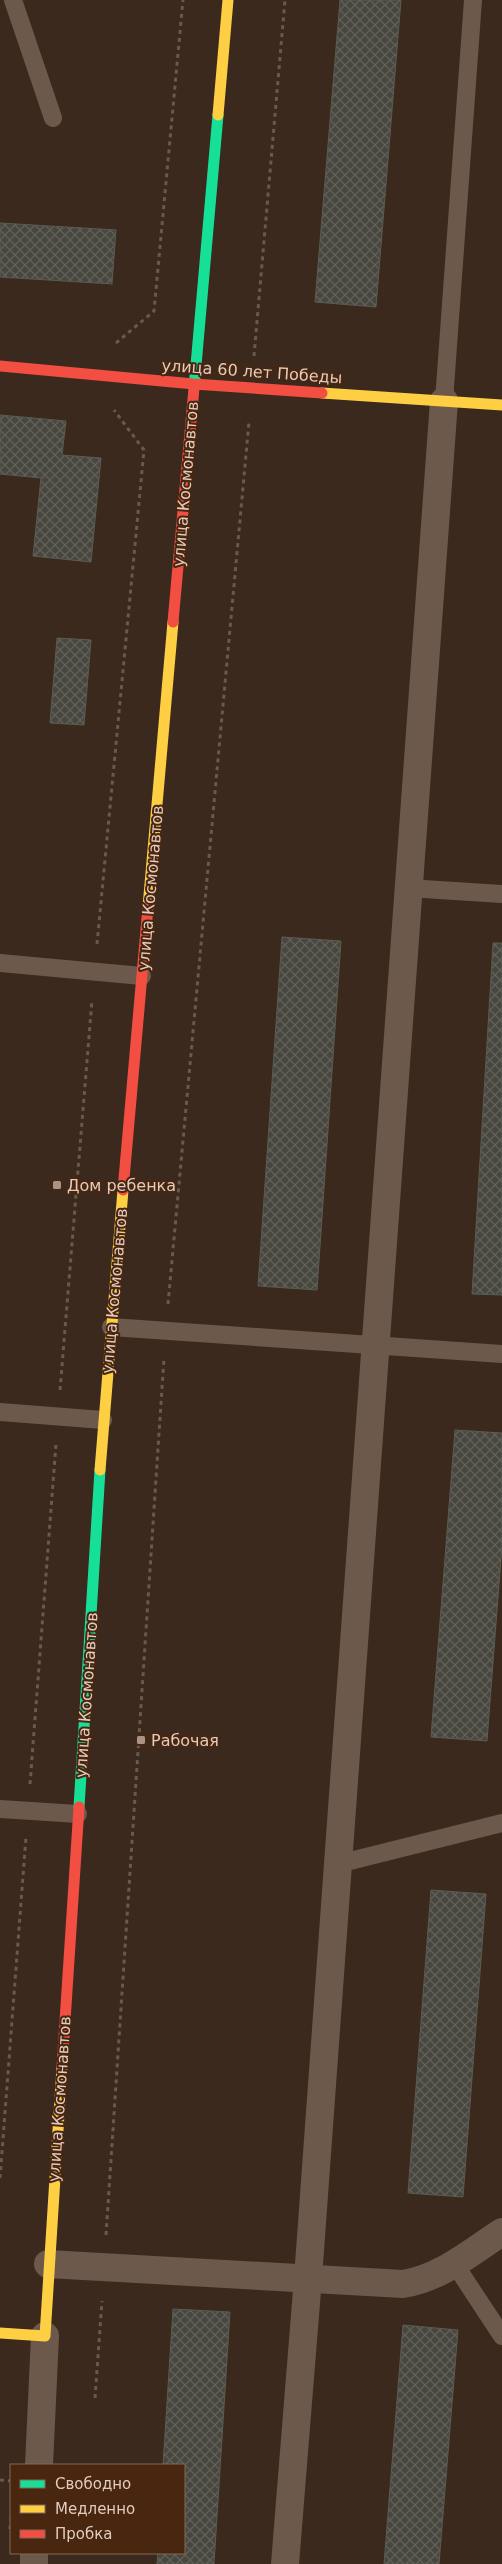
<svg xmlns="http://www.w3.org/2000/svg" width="502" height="2564" font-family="'DejaVu Sans',sans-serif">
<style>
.building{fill:url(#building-cross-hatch);stroke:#5a5c53}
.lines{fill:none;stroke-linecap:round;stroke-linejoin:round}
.path{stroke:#69594e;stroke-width:3;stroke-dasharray:4 4;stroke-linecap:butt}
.lane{stroke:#6c594c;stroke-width:18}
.street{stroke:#6c594c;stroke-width:28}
.fast{stroke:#16e098;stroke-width:11}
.slow{stroke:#ffcf43;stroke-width:11}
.jam{stroke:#f24e42;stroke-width:11}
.poi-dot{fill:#a89386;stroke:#482610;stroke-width:2}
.labels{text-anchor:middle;stroke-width:4;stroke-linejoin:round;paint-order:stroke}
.street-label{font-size:16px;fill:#e2ccbf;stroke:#482610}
.poi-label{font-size:16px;fill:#e2ccbf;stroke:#482610;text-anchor:start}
</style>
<defs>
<pattern id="building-cross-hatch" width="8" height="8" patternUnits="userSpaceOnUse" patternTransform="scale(1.25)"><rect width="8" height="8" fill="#47473f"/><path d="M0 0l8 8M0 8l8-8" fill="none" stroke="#616059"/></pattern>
</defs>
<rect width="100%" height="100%" fill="#3b291d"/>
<path class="building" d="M340 0H401L376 307 315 302Z
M0 223 116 230 112 284 0 277Z
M0 415 66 421 62 455 101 458 91 562 33 556 41 478 0 474Z
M57 638 91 640 84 725 50 723Z
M282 937 341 941 317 1290 258 1286Z
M493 943H502V1295L472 1294Z
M455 1430 502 1433V1545L487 1741 431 1737Z
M431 1890 486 1894 463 2197 408 2193Z
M173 2309 230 2312 214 2564H157L158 2553H184V2465H163Z
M403 2325 458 2330 439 2564H384Z"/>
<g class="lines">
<path class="path" d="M116 343 154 311 183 0
M254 356 285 0
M97 944 144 450 114 410
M168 1304 249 422
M60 1390 92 1000
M30 1784 56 1444
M0 2178 26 1837
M106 2235 164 1358
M95 2398 102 2301
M0 2480 11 2481
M10 2529 11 2517"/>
<path class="lane" d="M13 0 53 118
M444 401 473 0
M408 888 502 894
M0 963 142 976
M111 1327 502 1354
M0 1412 103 1420
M0 1809 78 1814
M338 1864 502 1823
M454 2263 502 2336"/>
<path class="street" d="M48 2264 403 2284C441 2278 471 2252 502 2232
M39 2465 45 2336
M34 2564V2553
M285 2564 308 2278 444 401"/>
<path class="fast" d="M194 388 218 115
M79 1807 100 1470"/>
<path class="slow" d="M218 115 228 0
M322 393 502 405
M148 907 173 622
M100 1470 123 1190
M0 2333 45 2336
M45 2336 62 2067"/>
<path class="jam" d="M0 366 194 384 322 393
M173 622 194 388
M123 1190 148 907
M62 2067 79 1807"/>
</g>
<g class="poi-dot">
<rect x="52" y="1180" width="10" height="10" rx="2.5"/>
<rect x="136" y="1735" width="10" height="10" rx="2.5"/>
</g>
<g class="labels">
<g class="street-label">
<text transform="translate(252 371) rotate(4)" y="6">улица 60 лет Победы</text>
<text transform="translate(185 484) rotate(-85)" y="6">улица Космонавтов</text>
<text transform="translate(150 888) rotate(-85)" y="6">улица Космонавтов</text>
<text transform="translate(114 1291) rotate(-85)" y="6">улица Космонавтов</text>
<text transform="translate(86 1695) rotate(-86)" y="6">улица Космонавтов</text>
<text transform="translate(59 2099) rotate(-86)" y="6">улица Космонавтов</text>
</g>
<g class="poi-label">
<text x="67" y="1191">Дом ребенка</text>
<text x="151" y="1746">Рабочая</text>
</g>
</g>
<rect x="10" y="2464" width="175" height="90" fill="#482610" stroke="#866856"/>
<rect x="20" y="2480" width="25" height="8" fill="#16e098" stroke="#866856"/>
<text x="55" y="2489" font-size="15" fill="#e2ccbf">Свободно</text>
<rect x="20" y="2505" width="25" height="8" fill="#ffcf43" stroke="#866856"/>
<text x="55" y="2514" font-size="15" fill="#e2ccbf">Медленно</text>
<rect x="20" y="2530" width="25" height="8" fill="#f24e42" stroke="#866856"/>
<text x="55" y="2539" font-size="15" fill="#e2ccbf">Пробка</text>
</svg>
